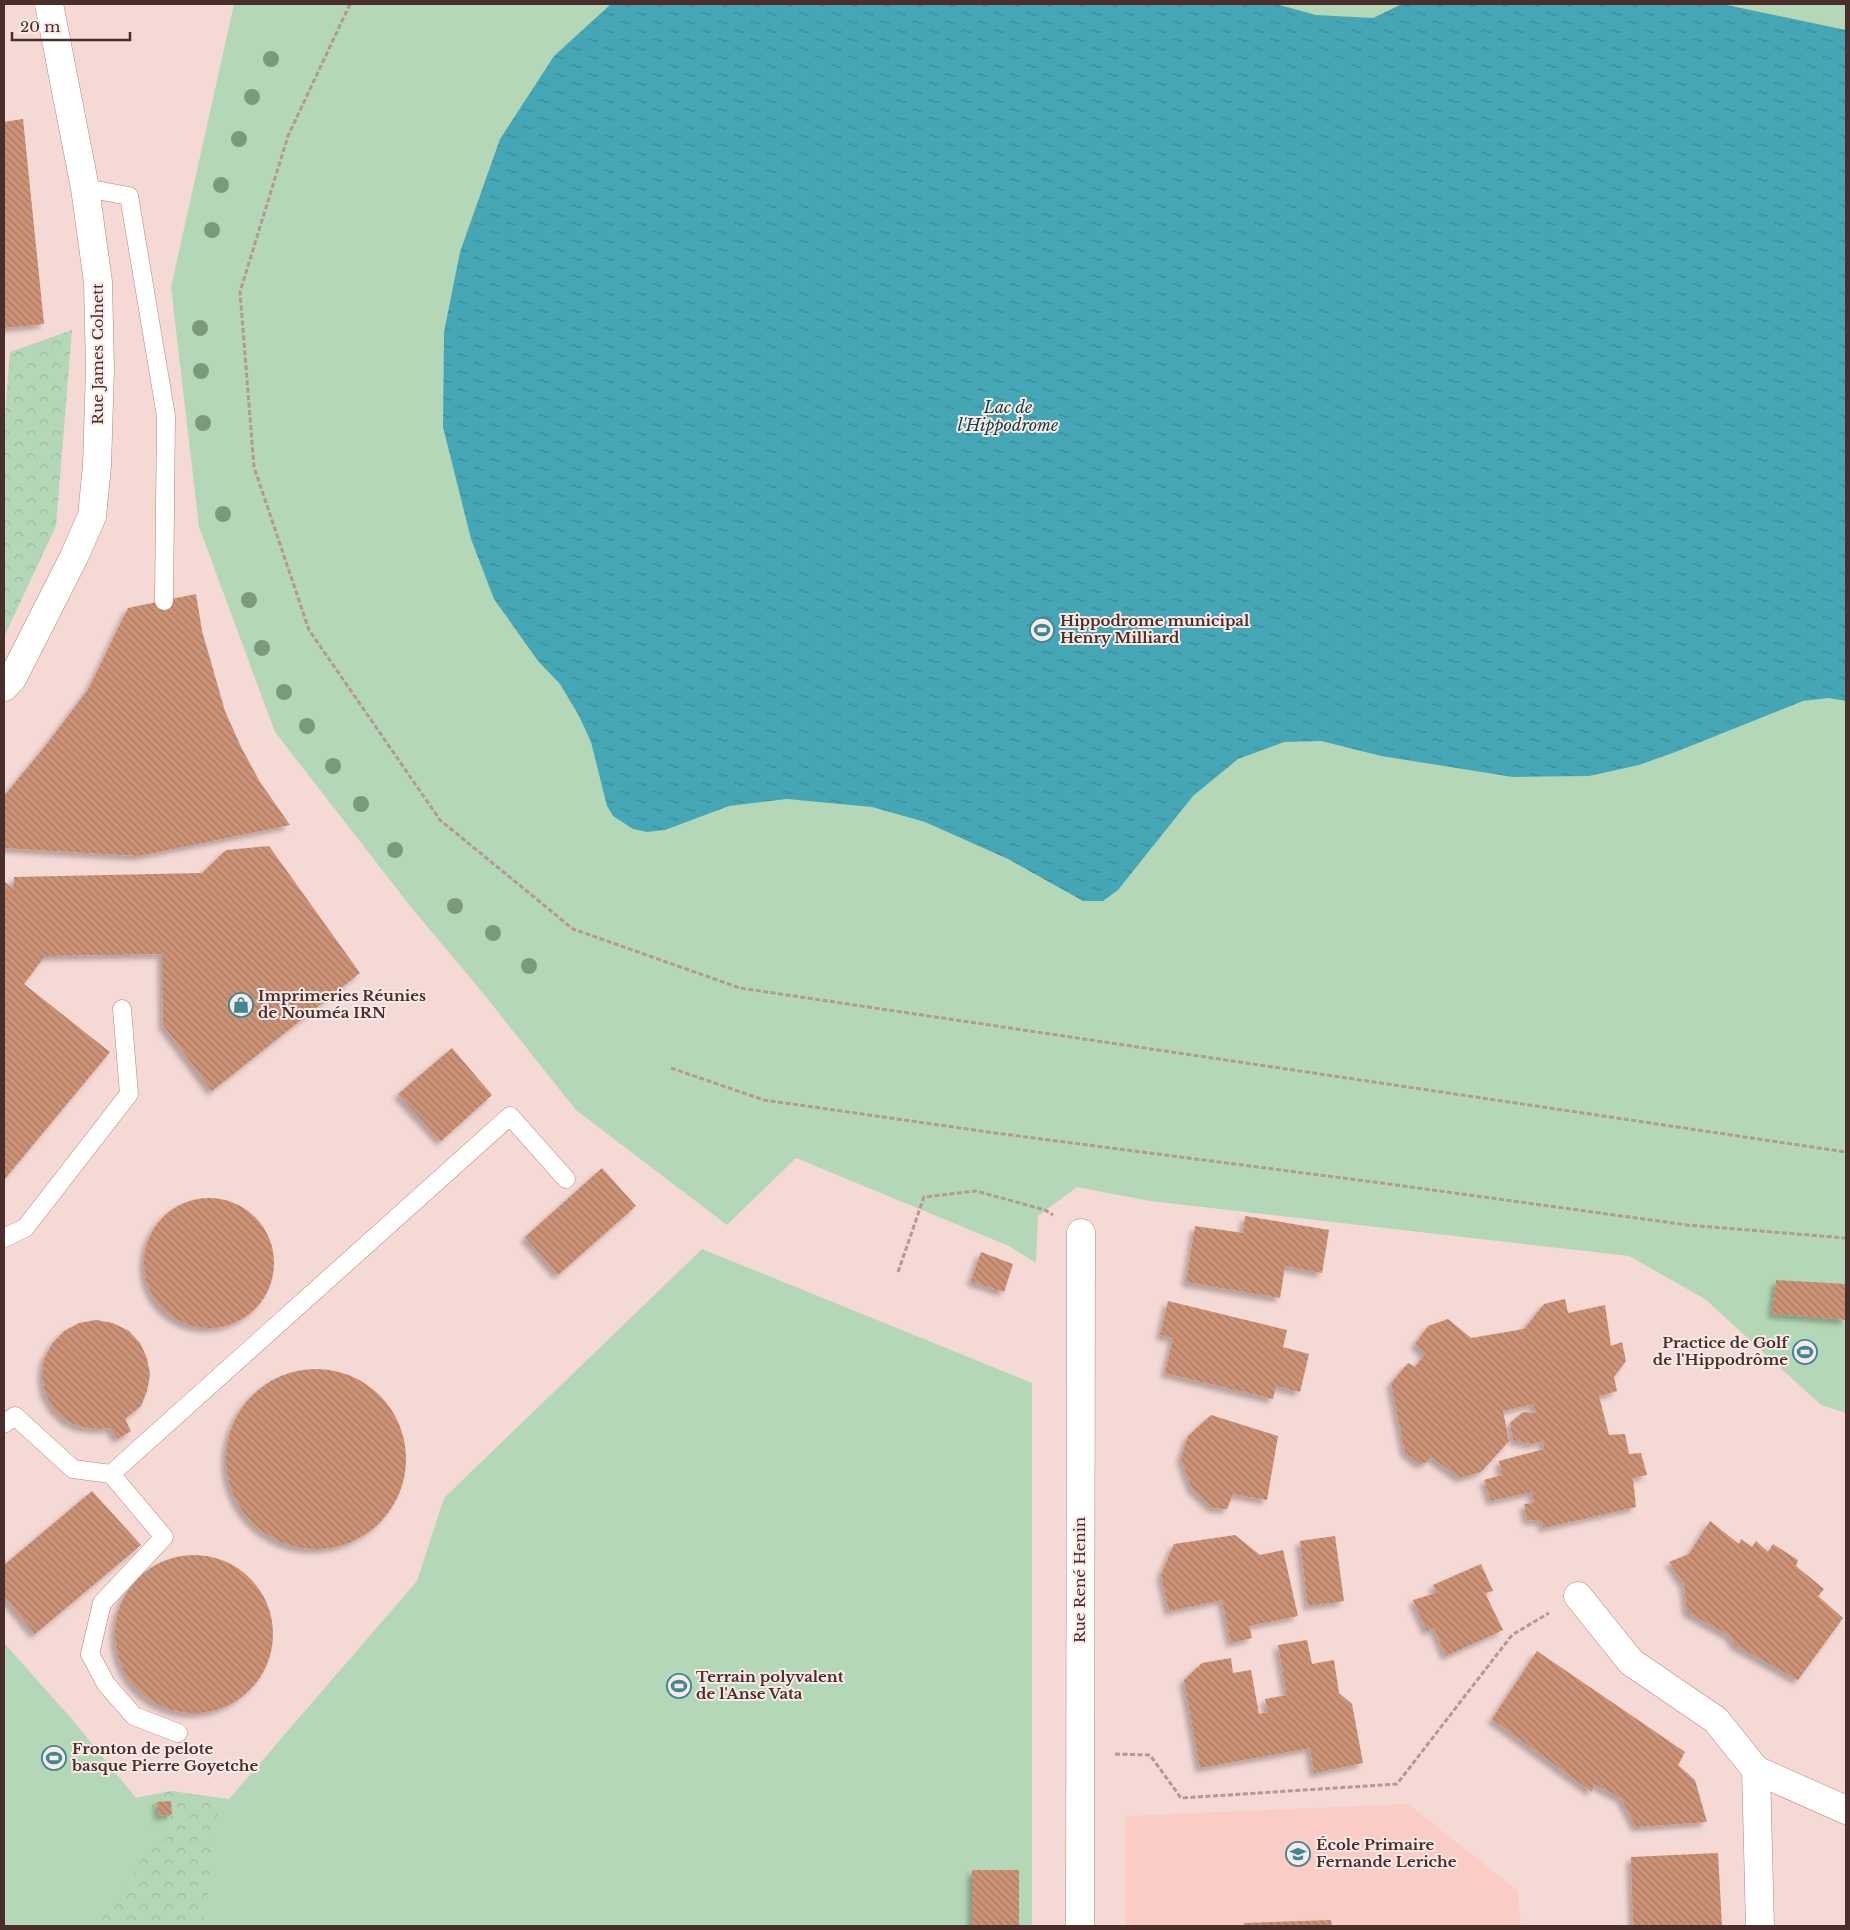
<svg xmlns="http://www.w3.org/2000/svg" width="1850" height="1930" font-family="'Libre Baskerville',serif">
<style>
.built{fill:#fbccc6}
.grass{fill:#b4d8b7}
.forest{fill:url(#forest-crowns)}
.water{fill:url(#water-ripples)}
.building{fill:url(#building-back-hatch);filter:url(#shadow)}
.lines{fill:none;stroke-linecap:round;stroke-linejoin:round}
.lane-casing{stroke:#bf8078;stroke-width:19}
.street-casing{stroke:#bf8078;stroke-width:29}
.secondary-casing{stroke:#bf8078;stroke-width:29}
.path{stroke:#b39894;stroke-width:3;stroke-dasharray:5 2.5;stroke-linecap:butt}
.lane{stroke:#fff;stroke-width:18}
.street{stroke:#fff;stroke-width:28}
.secondary{stroke:#fff;stroke-width:28}
.tree{fill:#7b9b78}
.labels{text-anchor:middle;stroke-width:4;stroke-linejoin:round;paint-order:stroke}
.street-label{font-size:15px;fill:#492e2b;stroke:#f9eae8}
.poi-label{font-size:15px;font-weight:bold;fill:#492e2b;stroke:#f9eae8;text-anchor:start}
.water-label{font-size:16px;font-style:italic;fill:#134046;stroke:#f9eae8}
</style>
<defs>
<pattern id="forest-crowns" width="20" height="18" patternUnits="userSpaceOnUse" patternTransform="scale(1.25)"><rect width="20" height="18" fill="#b4d8b7"/><path d="M2 6a3 3 0 1 1 6 0M12 15a3 3 0 1 1 6 0" fill="none" stroke="#9cba9e"/></pattern>
<pattern id="water-ripples" width="26" height="14" patternUnits="userSpaceOnUse" patternTransform="scale(1.25)"><rect width="26" height="14" fill="#45a7b5"/><path d="M2 4q2-2 4 0t4 0M15 11q2-2 4 0t4 0" fill="none" stroke="#3c8893"/></pattern>
<pattern id="building-back-hatch" width="6" height="6" patternUnits="userSpaceOnUse" patternTransform="scale(1.25)"><rect width="6" height="6" fill="#cc9377"/><path d="M-1 5l2 2M0 0l6 6M5-1l2 2" fill="none" stroke="#a87862"/></pattern>
<filter id="shadow"><feDropShadow dx="-4.5" dy="4.5" stdDeviation="2.5" flood-color="#0004"/></filter>
</defs>
<rect width="100%" height="100%" fill="#f5d9d5"/>
<path class="built" d="M1408 1804 1518 1891 1521 1926H1125V1816Z"/>
<path class="grass" d="M234 4H1846V1413L1821 1405 1705 1299 1629 1256 1150 1201 1077 1187 1038 1216 1036 1263 1009 1246 796 1158 727 1225 576 1110 478 987 414 911 275 732 199 527 171 287Z
M702 1249 1032 1383V1926H4V1643L71 1718 136 1798 171 1791 229 1799 417 1581 444 1498Z"/>
<path class="forest" d="M72 330 56 526 4 637V427L10 352Z
M171 1791 220 1799 203 1926H96L164 1828 136 1798Z"/>
<path class="water" d="M611 4H1276L1316 15 1373 18 1402 4H1722L1846 30V701L1829 698 1803 701 1678 751 1639 765 1589 776 1513 777 1381 756 1321 741 1284 742 1238 759 1193 796 1118 890 1103 901H1083L1008 859 925 822 872 807 787 799 729 806 665 830 647 832 633 829 613 816 607 806 591 742 579 716 560 684 538 661 494 599 471 539 443 427 444 332 460 252 500 139 554 56Z"/>
<path class="building" d="M23 119 44 324 4 328V122Z
M196 594 202 631 225 711 241 747 260 782 290 825 139 856 4 848V796L46 745 89 688 128 608Z
M269 846 360 973 212 1091 163 1025 162 954 45 956 24 984 110 1052 4 1180V881L14 890V877L202 873 226 850Z
M452 1048 492 1095 441 1141 398 1094Z
M602 1168 636 1206 558 1275 525 1237Z
M144 1263a65 65 0 1 1 130 0a65 65 0 1 1-130 0Z
M1245 1216 1329 1230 1322 1273 1285 1266 1280 1298 1186 1282 1195 1226 1243 1233Z
M981 1252 1013 1264 1004 1292 971 1281Z
M1776 1280 1846 1284V1320L1772 1314Z
M1565 1299 1568 1313 1605 1305 1611 1346 1622 1342 1626 1361 1614 1377 1617 1391 1599 1396 1609 1435 1625 1434 1629 1454 1641 1453 1647 1475 1633 1478 1636 1507 1543 1528 1542 1521 1527 1520 1524 1504 1534 1503 1532 1492 1491 1501 1484 1480 1502 1475 1499 1461 1544 1449 1543 1441 1531 1444 1513 1440 1510 1423 1523 1412 1536 1413 1533 1404 1503 1411 1509 1441 1481 1472 1460 1478 1431 1457 1427 1462 1420 1464 1405 1452 1391 1383 1408 1363 1415 1367 1425 1354 1415 1344 1428 1326 1448 1319 1471 1338 1524 1329 1544 1304Z
M1168 1301 1287 1330 1283 1347 1309 1354 1300 1392 1276 1386 1273 1399 1165 1373 1173 1338 1160 1335Z
M96 1320 113 1323 129 1331 140 1343 147 1358 150 1375 147 1391 141 1406 125 1419 131 1431 118 1439 110 1428 98 1429 81 1427 67 1421 54 1409 45 1393 42 1376 44 1359 52 1344 64 1331 79 1323Z
M226 1459a90 90 0 1 1 180 0a90 90 0 1 1-180 0Z
M1211 1415 1278 1436 1267 1500 1233 1494 1227 1509 1213 1508 1192 1489 1181 1458 1188 1436Z
M92 1491 141 1545 35 1634 4 1596V1565Z
M1710 1521 1739 1544 1741 1539 1752 1547 1756 1541 1768 1552 1773 1544 1798 1560 1796 1566 1824 1589 1818 1596 1843 1618 1798 1680 1735 1645 1730 1636 1687 1612 1684 1584 1669 1562 1689 1554Z
M1235 1535 1260 1555 1283 1550 1298 1616 1249 1626 1252 1638 1231 1643 1222 1600 1169 1611 1161 1575 1174 1544Z
M1335 1536 1344 1601 1308 1606 1300 1541Z
M115 1634a79 79 0 1 1 158 0a79 79 0 1 1-158 0Z
M1481 1564 1493 1591 1485 1593 1503 1630 1446 1656 1434 1628 1427 1631 1413 1600 1436 1593 1433 1585Z
M1307 1640 1312 1664 1334 1660 1339 1693 1352 1704 1363 1763 1314 1773 1310 1748 1200 1768 1184 1680 1202 1663 1231 1658 1233 1673 1251 1670 1259 1714 1268 1712 1265 1699 1287 1695 1278 1645Z
M1537 1651 1685 1752 1678 1765 1695 1780 1707 1822 1636 1827 1621 1798 1594 1784 1592 1792 1492 1719Z
M171 1801 172 1814 159 1816 157 1802Z
M1718 1853 1722 1926H1633L1631 1857Z
M972 1870H1019V1926H972Z
M1331 1920 1332 1926H1244V1923Z"/>
<g class="lines">
<defs>
<path id="lane" d="M85 188 129 196 166 416 164 601
M4 1238 25 1228 129 1094 122 1009
M4 1424 15 1416 73 1469 111 1474 510 1116 566 1179
M111 1474 164 1537 102 1603 90 1654 106 1684 134 1716 178 1733"/>
<path id="street" d="M1578 1596 1631 1662 1716 1720 1756 1770 1846 1810
M1756 1770 1760 1926
M1080 1926 1081 1233"/>
<path id="secondary" d="M4 687 12 679 74 557 92 516 97 466 100 369 98 282 85 188 49 4"/>
</defs>
<use href="#lane" class="lane-casing"/>
<use href="#street" class="street-casing"/>
<use href="#secondary" class="secondary-casing"/>
<path class="path" d="M350 4 288 136 240 292 254 467 309 630 440 820 573 929 740 988 1846 1152
M671 1068 764 1100 995 1133 1389 1184 1687 1225 1846 1238
M898 1272 924 1197 976 1191 1045 1210 1053 1215
M1115 1754 1150 1755 1181 1798 1397 1784 1512 1635 1549 1613"/>
<use href="#lane" class="lane"/>
<use href="#street" class="street"/>
<use href="#secondary" class="secondary"/>
</g>
<g class="tree">
<circle cx="271" cy="59" r="8"/>
<circle cx="252" cy="97" r="8"/>
<circle cx="239" cy="139" r="8"/>
<circle cx="221" cy="185" r="8"/>
<circle cx="212" cy="230" r="8"/>
<circle cx="200" cy="328" r="8"/>
<circle cx="201" cy="371" r="8"/>
<circle cx="203" cy="423" r="8"/>
<circle cx="223" cy="514" r="8"/>
<circle cx="249" cy="600" r="8"/>
<circle cx="262" cy="648" r="8"/>
<circle cx="284" cy="692" r="8"/>
<circle cx="307" cy="726" r="8"/>
<circle cx="333" cy="766" r="8"/>
<circle cx="361" cy="804" r="8"/>
<circle cx="395" cy="850" r="8"/>
<circle cx="455" cy="906" r="8"/>
<circle cx="493" cy="933" r="8"/>
<circle cx="529" cy="966" r="8"/>
</g>
<defs>
<symbol id="stadium-ring" viewBox="-11 -11 22 22"><circle r="9.5" fill="#f9eae8" stroke="#418791" stroke-width="1.5"/><path d="M0-5a6.5 5 0 1 0 0 10a6.5 5 0 1 0 0-10ZM-3.5-1.8h7v3.6h-7Z" fill="#418791"/></symbol>
<symbol id="shop-ring" viewBox="-11 -11 22 22"><circle r="9.5" fill="#f9eae8" stroke="#418791" stroke-width="1.5"/><path d="M-5-2.5h2.3a2.7 3.5 0 0 1 5.4 0H5L5.5 6h-11ZM-1.5-2.5h3a1.5 2.3 0 0 0-3 0Z" fill="#418791"/></symbol>
<symbol id="school-ring" viewBox="-11 -11 22 22"><circle r="9.5" fill="#f9eae8" stroke="#418791" stroke-width="1.5"/><path d="M0-5L7-2L0 1L-7-2ZM-4 1L0 2.5L4 1V4Q0 6-4 4Z" fill="#418791"/></symbol>
</defs>
<g fill-rule="evenodd">
<use href="#stadium-ring" x="1028" y="616" width="28" height="28"/>
<use href="#shop-ring" x="227" y="991" width="28" height="28"/>
<use href="#stadium-ring" x="1791" y="1338" width="28" height="28"/>
<use href="#stadium-ring" x="665" y="1672" width="28" height="28"/>
<use href="#stadium-ring" x="40" y="1744" width="28" height="28"/>
<use href="#school-ring" x="1284" y="1840" width="28" height="28"/>
</g>
<g class="labels">
<g class="street-label">
<text transform="translate(98 354) rotate(-90)" y="5">Rue James Colnett</text>
<text transform="translate(1080 1580) rotate(-90)" y="5">Rue René Henin</text>
</g>
<g class="poi-label">
<text x="1060" y="626">Hippodrome municipal<tspan x="1060" dy="17">Henry Milliard</tspan></text>
<text x="258" y="1001">Imprimeries Réunies<tspan x="258" dy="17">de Nouméa IRN</tspan></text>
<text x="1788" y="1348" text-anchor="end">Practice de Golf<tspan x="1788" dy="17">de l'Hippodrôme</tspan></text>
<text x="696" y="1682">Terrain polyvalent<tspan x="696" dy="17">de l'Anse Vata</tspan></text>
<text x="72" y="1754">Fronton de pelote<tspan x="72" dy="17">basque Pierre Goyetche</tspan></text>
<text x="1316" y="1850">École Primaire<tspan x="1316" dy="17">Fernande Leriche</tspan></text>
</g>
<g class="water-label">
<text x="1008" y="413">Lac de<tspan x="1008" dy="18">l'Hippodrome</tspan></text>
</g>
</g>
<rect width="1850" height="1930" fill="none" stroke="#492e2b" stroke-width="10"/>
<path d="M12 32v8h118v-8" fill="none" stroke="#492e2b" stroke-width="2.5"/>
<text x="20" y="32" font-size="15" fill="#492e2b" stroke="#f9eae8" stroke-width="4" paint-order="stroke">20 m</text>
</svg>
